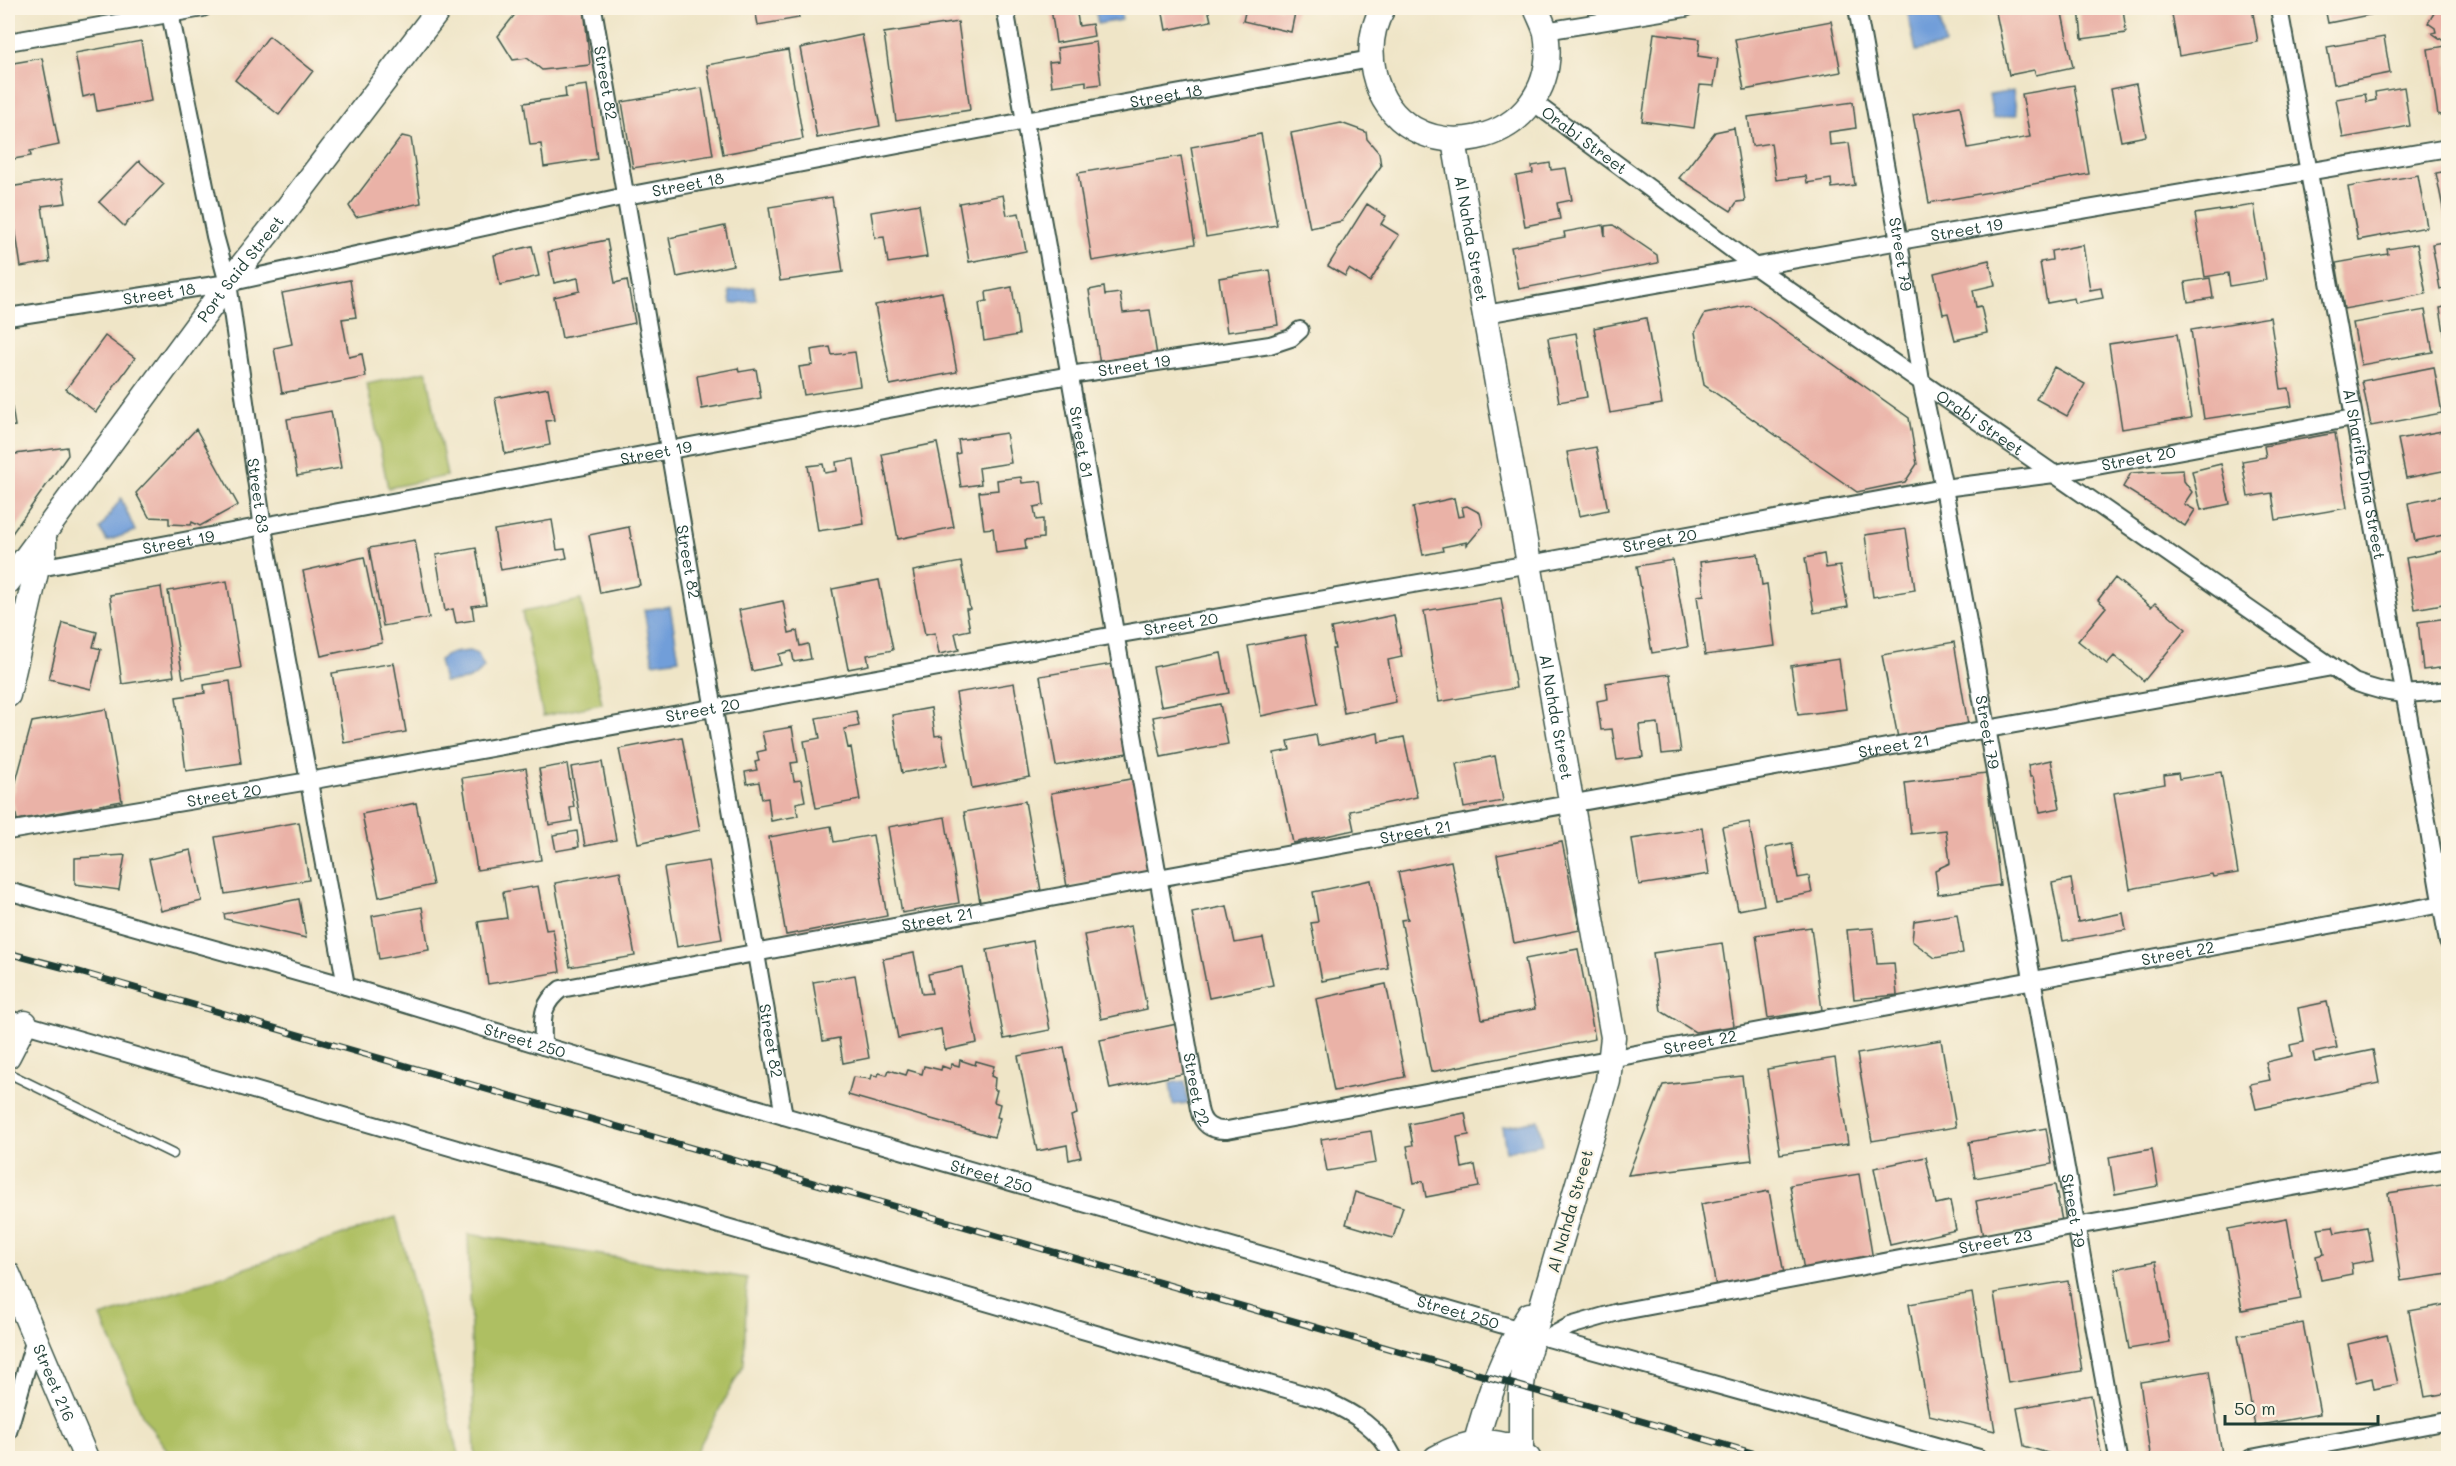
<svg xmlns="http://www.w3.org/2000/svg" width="2456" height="1466" font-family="Mali,sans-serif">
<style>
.green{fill:#aebf62;stroke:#667e4b;stroke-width:1.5}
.water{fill:#719ed9;stroke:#486e86;stroke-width:1.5}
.building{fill:#eab2a7}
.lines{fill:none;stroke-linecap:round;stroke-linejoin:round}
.lane-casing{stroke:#3e564a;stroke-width:11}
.street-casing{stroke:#3e564a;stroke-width:20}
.secondary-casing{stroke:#3e564a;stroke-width:27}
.lane{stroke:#fff;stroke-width:8}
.street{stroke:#fff;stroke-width:16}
.secondary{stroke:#fff;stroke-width:24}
.rail-casing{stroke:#1f3d34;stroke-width:7}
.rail{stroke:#fcf5e5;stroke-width:4.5;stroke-dasharray:14;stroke-linecap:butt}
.labels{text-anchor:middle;stroke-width:4.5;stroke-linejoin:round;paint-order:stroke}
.street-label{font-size:16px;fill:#1f3d34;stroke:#fcf5e5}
</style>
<rect width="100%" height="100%" fill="#fcf5e5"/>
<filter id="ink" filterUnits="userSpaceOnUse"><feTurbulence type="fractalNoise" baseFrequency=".0167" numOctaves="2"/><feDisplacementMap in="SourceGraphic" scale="12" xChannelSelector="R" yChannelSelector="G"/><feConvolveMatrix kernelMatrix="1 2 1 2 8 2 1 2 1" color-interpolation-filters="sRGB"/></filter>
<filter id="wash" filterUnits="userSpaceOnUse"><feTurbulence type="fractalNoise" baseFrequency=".008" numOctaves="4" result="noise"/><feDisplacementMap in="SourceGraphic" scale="24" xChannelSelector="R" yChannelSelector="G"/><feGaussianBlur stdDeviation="1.35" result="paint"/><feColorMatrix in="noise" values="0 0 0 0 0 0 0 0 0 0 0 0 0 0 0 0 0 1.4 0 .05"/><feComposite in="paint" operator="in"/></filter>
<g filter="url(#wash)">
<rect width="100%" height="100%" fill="#efe5c7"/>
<path class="green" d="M427 371 447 476 388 488 367 384Z
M581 600 602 704 543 716 522 612Z
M396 1217 460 1458H173L143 1417 101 1317Z
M468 1234 747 1278 744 1364 695 1454 691 1458H475Z"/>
<path class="water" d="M1095 8H1120L1122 20 1098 24Z
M1938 8 1945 45 1916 51 1908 14Z
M2013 91 2017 115 1993 119 1989 95Z
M754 287 756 300 731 304 729 291Z
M121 498 135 531 107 541 100 529Z
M670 606 679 659 653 663 644 610Z
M470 651 478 654 484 667C473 682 462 681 444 682L439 660C449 652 457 652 470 651Z
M1185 1081 1188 1103 1173 1105 1170 1083Z
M1538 1120 1543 1144 1506 1151 1502 1127Z"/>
<g id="blocks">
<path class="building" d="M520 8H584L590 65 542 70 527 58 513 60 498 36Z
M738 8H797L799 18 758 25 755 9 739 12Z
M1051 8H1076L1079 26 1092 24 1094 36 1056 43Z
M1162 8H1208L1211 21 1166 30Z
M1246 8H1296L1291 32 1243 21Z
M1995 8H2061L2073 67 2036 75 2034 70 2009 75Z
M2079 8H2123L2126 33 2082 39Z
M2171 8H2252L2258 42 2179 56Z
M2325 8H2373L2374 14 2328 23Z
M2437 8H2448V114L2438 115 2428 49 2446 46 2445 42 2432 33 2436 32 2435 28 2428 23Z
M1831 21 1841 72 1744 90 1735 39Z
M958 22 970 110 896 121 884 33Z
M1654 33 1700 39 1698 56 1718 59 1714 86 1700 85 1694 128 1642 121Z
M862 35 880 126 817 138 800 48Z
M269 36 313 71 279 115 235 80Z
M2384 37 2390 73 2334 84 2327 47Z
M141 41 151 101 97 111 94 94 83 97 75 53Z
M1096 42 1101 84 1086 86V81L1052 86 1049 62 1059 61 1057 48Z
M788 50 803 139 723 154 707 65Z
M42 58 59 145 30 151 31 156 8 160V64Z
M2136 84 2146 136 2121 141 2111 89Z
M587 85 597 159 544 167 541 144 530 145 524 103 566 97 565 88Z
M2074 85 2089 174 1929 203 1913 115 1960 106 1968 148 2030 137 2022 94Z
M2404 87 2410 126 2343 138 2336 99 2365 94 2367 102 2376 100 2375 92Z
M702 88 713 155 633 168 622 102Z
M1853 102 1856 128 1829 132 1830 145 1849 143 1855 185 1832 188 1831 179 1807 183 1806 176 1776 180 1771 143 1752 146 1748 117Z
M1341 123 1366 132 1367 139 1379 153 1381 166 1342 221 1310 228 1291 133Z
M1734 128 1745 201 1737 202 1731 211 1679 178 1715 132Z
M1261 134 1277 225 1206 237 1191 147Z
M402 136 411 138 421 203 356 217 349 206Z
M1181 156 1195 244 1092 261 1078 173Z
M139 161 164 184 124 226 99 202Z
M1550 163 1551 170 1566 168 1572 200 1557 203 1560 219 1525 226 1516 176 1533 173 1532 166Z
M2448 171V222L2446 223 2436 173Z
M2418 175 2427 227 2358 240 2348 187Z
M62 179 66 203 42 206 50 262 21 267 9 187Z
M1003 195 1007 215 1019 213 1026 251 969 262 959 203Z
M832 197 843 272 780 281 769 207Z
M919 204 927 257 888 263 884 237 875 238 871 212Z
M1367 204 1386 216 1381 224 1399 235 1370 282 1349 269 1345 276 1328 266Z
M2254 205 2266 280 2230 286 2228 273 2205 277 2195 214Z
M1603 225 1605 236V226L1613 225 1657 255 1658 263 1519 289 1511 247 1565 237 1564 232Z
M725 226 733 265 677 277 669 238Z
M607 240 615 283 627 280 635 323 562 338 554 297 580 291 578 278 554 283 548 252Z
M2448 241V288L2440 289 2432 244Z
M2417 244 2426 294 2344 309 2336 263 2388 254 2387 249Z
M2083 245 2090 290 2101 288 2103 298 2075 303 2074 298 2047 303 2040 262 2052 260 2051 251Z
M532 246 539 276 500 285 494 255Z
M1989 260 1995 285 1973 290 1976 307 1981 306 1987 333 1955 340 1948 313 1943 314 1934 273Z
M1270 270 1278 325 1227 332 1219 278Z
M2210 278 2213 298 2188 302 2185 282Z
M350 280 356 317 342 319 349 357 362 354 366 377 282 393 274 348 292 344 282 293Z
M1012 287 1019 335 984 341 979 303 987 301 986 292Z
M1104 287 1105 295 1120 293 1123 313 1150 310 1157 356 1100 365 1089 290Z
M942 292 957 372 890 385 875 305Z
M1750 305 1909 418 1917 464 1905 482 1857 492 1704 385 1695 332 1705 314Z
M2448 306V350H2447L2440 308Z
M2425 310 2433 352 2361 365 2353 323Z
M2270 317 2281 389 2289 388 2292 406 2204 419 2191 330Z
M1646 318 1662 404 1610 413 1594 328Z
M1576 333 1587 397 1559 402 1548 338Z
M2177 334 2191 418 2122 429 2109 344Z
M105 336 135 358 96 412 66 389Z
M830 347 832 355 855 352 860 386 804 395 799 367 813 365 811 350Z
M2054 367 2085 384 2067 416 2036 399Z
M2434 367 2442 413 2371 426 2362 381Z
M738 368 739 372 756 369 761 398 702 409 697 376Z
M8 383 15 426 8 427Z
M548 388 554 420 546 421 550 445 505 454 495 398Z
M331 411 341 468 297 476 287 419Z
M196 429 238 505 200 526 192 522 191 525 169 524V518L149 517 136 493Z
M2448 430V470L2406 478 2398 439Z
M1006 433 1011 463 979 468 981 484 961 487 956 454 960 453 958 440Z
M2335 433 2347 508 2276 520 2272 493 2248 497 2242 461 2266 457 2264 446Z
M937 443 954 527 898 539 882 454Z
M67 447 68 455 8 539V455Z
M1596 447 1608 510 1579 516 1567 452Z
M854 459 864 524 818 531 808 466 823 464 825 473 837 471 836 462Z
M2221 464 2230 504 2201 510 2192 471Z
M2183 470 2184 481 2192 492 2184 504 2195 510 2185 526 2123 487 2131 473Z
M1021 477 1022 483 1041 481 1044 505 1034 507 1036 520 1043 519V538L1025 540 1026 549 996 553 993 528 984 529 979 492 998 490 997 480Z
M2448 495V534L2415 541 2408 503Z
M1454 498 1458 517 1464 516 1462 507 1467 506 1480 513 1483 526 1467 545V542L1442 547 1443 551 1423 555 1413 507Z
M552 520 557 550 565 549 567 558 501 570 494 530Z
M629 527 640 585 600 593 589 535Z
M1906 529 1915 590 1873 597 1865 535Z
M415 540 429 618 383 626 369 548Z
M476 548 486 604 472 606 474 620 456 623 453 609 445 611 436 555Z
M2448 550V603L2415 609 2406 558Z
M1758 554 1762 585 1767 584 1775 646 1705 655 1697 596 1704 595 1700 562Z
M1824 554 1826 568 1840 566 1848 607 1814 613 1805 558Z
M364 557 382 643 321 656 303 571Z
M1673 560 1688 647 1652 653 1637 566Z
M961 562 970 609H966L970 630 955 633 959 650 939 654 935 633 925 635 913 571Z
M2115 578 2151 607 2155 603 2186 629 2144 681 2114 656 2107 664 2078 641 2106 607 2098 600Z
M879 580 893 650 867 655 869 665 848 669 832 589Z
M227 581 241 668 183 678 168 591Z
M161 587 174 676 122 684 110 595Z
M1501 598 1516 688 1439 702 1424 611Z
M783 601 789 633 797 631 800 646 808 644 811 659 794 662 792 651 779 654 781 665 752 671 739 610Z
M1394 615 1402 657 1388 660 1396 702 1344 713 1332 649H1335L1331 628Z
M2448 618V667L2423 670 2418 622Z
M63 623 97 632 93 647 101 649 91 689 49 679Z
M1305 635 1318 704 1261 716 1248 646Z
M1954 642 1968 725 1898 738 1882 655Z
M1221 653 1229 693 1161 706 1153 667Z
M1839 659 1846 709 1798 715 1791 666Z
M394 663 406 732 344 743 332 673Z
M1112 664 1127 753 1056 766 1040 676Z
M1670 674 1681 752 1662 754 1658 723 1639 725 1643 757 1617 760 1612 729 1601 730 1597 701 1608 699 1606 683Z
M230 681 241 763 186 771 176 697 205 693 204 685Z
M1014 683 1030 777 972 788 956 693Z
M1220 704 1228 744 1161 757 1153 717Z
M931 708 935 736 942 735 947 765 902 773 892 715Z
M106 709 122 801 17 820 12 796 32 722Z
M856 711 859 726 844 729 848 748 851 747 860 800 816 808 804 741 820 738 816 718Z
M792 727 798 762 791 763 794 781 801 780 805 801 796 803 798 816 771 821 768 798 762 799 759 782 747 784 745 772 757 770 755 762 759 761 757 752 766 750 762 732Z
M1378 733 1379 742 1404 737 1417 797 1350 811 1354 830 1293 843 1274 753 1290 750 1288 741 1316 735 1318 746Z
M682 737 700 830 638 843 619 749Z
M1495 756 1503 801 1464 808 1456 764Z
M2051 760 2060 808 2040 812 2033 777H2030L2028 765Z
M602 762 616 840 585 846 571 767Z
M567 764 574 807 570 808 572 821 549 825 539 769Z
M526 768 541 860 477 870 462 778Z
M2221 772 2238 873 2213 877 2212 874 2130 889 2114 793 2165 784 2164 775 2178 773 2179 779Z
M1986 773 2000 885 1938 894 1935 870 1950 863 1946 830 1911 834 1905 783Z
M1136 778 1152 872 1067 887 1051 793Z
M1025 801 1041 891 980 902 964 812Z
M416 803 433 885 379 897 362 814Z
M945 817 959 903 902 913 888 827Z
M299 822 309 880 225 894 215 837Z
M1749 822 1764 905 1738 910 1722 827Z
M831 826 834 842 873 835 887 916 786 935 769 837Z
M1702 828 1709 874 1639 885 1632 839Z
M577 831 579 847 556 851 553 835Z
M1562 842 1580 930 1514 943 1497 855Z
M1792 843 1798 878 1809 876 1812 893 1775 900 1766 848Z
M191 850 202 901 161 911 149 859Z
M125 855 119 890 75 884V858Z
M709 861 722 939 677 947 664 868Z
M1451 861 1482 1019 1535 1009 1525 959 1578 949 1595 1039 1431 1072 1401 920 1408 919 1398 872Z
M620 871 635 956 570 967 555 883Z
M2071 879 2078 922 2123 913 2126 930 2063 941 2052 883Z
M1371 880 1388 968 1322 981 1311 923 1318 922 1313 892Z
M538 886 546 930 553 929 560 972 488 984 478 922 507 918 503 892Z
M299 899 306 938 225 919 224 914Z
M1227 906 1235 943 1263 938 1273 985 1209 998 1192 913Z
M422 907 429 950 379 959 372 916Z
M1957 914 1963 953 1935 958 1912 941 1914 921Z
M1131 926 1147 1009 1101 1019 1084 935Z
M1811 927 1822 1010 1768 1018 1756 935Z
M1873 928 1877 964 1894 963 1897 995 1854 999 1847 930Z
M1033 941 1050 1030 1004 1039 987 950Z
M1722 943 1734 1026 1695 1032 1661 1011 1653 953Z
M914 953 922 994 932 993 928 974 962 967 977 1043 945 1050 941 1029 898 1038 883 959Z
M855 975 869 1058 843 1063 839 1038 823 1041 813 982Z
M1386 984 1405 1077 1334 1091 1316 999Z
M2327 1002 2337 1048 2313 1053 2315 1062 2373 1050 2379 1083 2256 1109 2250 1084 2270 1080 2266 1062 2292 1056 2290 1045 2304 1042 2298 1008Z
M1177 1024 1187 1073 1110 1089 1100 1040Z
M1941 1040 1956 1127 1872 1141 1857 1054Z
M1064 1047 1077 1114 1071 1116 1081 1157 1069 1160 1067 1145 1037 1151 1018 1056Z
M1835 1058 1848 1144 1780 1154 1767 1069Z
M960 1060 975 1065 976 1061 994 1066 991 1076 995 1078 994 1090H997L994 1102 1000 1104 997 1117 1000 1118 994 1137 848 1095 853 1077 871 1079 872 1075 878 1076 879 1073 887 1075 889 1070 906 1075 908 1070 922 1074 924 1066 941 1070 942 1066 950 1069 952 1064 959 1066Z
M1742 1076 1752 1160 1628 1175 1663 1085Z
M1465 1113 1469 1135 1457 1137 1462 1168 1475 1165 1479 1187 1426 1197 1423 1181 1414 1183 1407 1146 1413 1145 1409 1124Z
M2046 1128 2052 1164 1975 1178 1969 1142Z
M1371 1131 1376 1163 1327 1171 1321 1139Z
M2152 1149 2158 1186 2115 1194 2109 1157Z
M1926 1157 1936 1204 1950 1201 1956 1230 1890 1245 1874 1168Z
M1859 1174 1873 1260 1804 1271 1790 1185Z
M2448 1184V1274L2401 1281 2388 1193Z
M2055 1185 2062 1221 1983 1237 1976 1201Z
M1769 1191 1784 1274 1716 1287 1701 1204Z
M1355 1192 1403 1207 1393 1238 1346 1224Z
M2287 1218 2301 1299 2242 1310 2228 1229Z
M2333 1226 2335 1233 2367 1227 2373 1260 2351 1264 2352 1274 2321 1280 2316 1256 2324 1254 2318 1228Z
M2156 1261 2170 1342 2129 1349 2115 1269Z
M2068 1281 2082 1371 2008 1383 1994 1293Z
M1972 1293 1995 1431 1929 1415 1909 1304Z
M2448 1304V1393L2425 1397 2409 1311Z
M2303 1323 2320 1414 2255 1426 2238 1335Z
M2387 1335 2398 1384 2374 1389 2372 1378 2356 1382 2348 1344Z
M2209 1371 2222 1454 2192 1458H2157L2150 1454 2140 1382Z
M2091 1395 2102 1458H2064L2024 1446 2017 1408Z
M2448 1451V1458H2416Z"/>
</g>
</g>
<g filter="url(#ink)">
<use href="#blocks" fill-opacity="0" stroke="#3e564a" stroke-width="1.5"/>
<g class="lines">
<defs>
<path id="lane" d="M8 1073 173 1154"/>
<g id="street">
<path id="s1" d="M169 8 215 236 228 283 263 528 346 986"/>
<path id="s2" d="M593 8 784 1116"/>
<path id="s3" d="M1005 8 1199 1109C1202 1124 1211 1131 1227 1130L2442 904"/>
<path id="s4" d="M1857 8 1899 241 1921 381 1944 488 2118 1458"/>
<path id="s5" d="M2279 8C2335 319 2395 630 2448 942"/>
<path d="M1545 31 1686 8"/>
<path d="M8 42 203 8"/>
<path id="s6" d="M1533 102 1757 268 2354 682C2394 697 2407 695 2448 690"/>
<path id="s7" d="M1486 314 1899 241 2448 148"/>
<path id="s8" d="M8 317 228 283 626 196 1025 121 1371 59"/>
<path id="s9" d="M29 570 1070 375 1270 345 1291 338 1300 330"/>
<path id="s10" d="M8 831 309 781 1115 635 1530 564 1944 488 2054 474 2353 418"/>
<path id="s11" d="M8 891 346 986 543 1046 1548 1338 1979 1458"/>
<path d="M8 1019 1324 1400C1354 1413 1379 1428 1394 1458"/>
<path id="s12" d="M543 1046C543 1020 539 1006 561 989L1158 878 2332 667"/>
<path id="s13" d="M1548 1338 1570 1326 1618 1312 2076 1226 2448 1159"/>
<path d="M8 1432 35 1339"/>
<path d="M2251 1458 2448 1421"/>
</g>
<g id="secondary">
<path d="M1383 8C1371 28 1369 50 1374 73 1399 182 1565 149 1546 33 1544 25 1539 16 1536 8"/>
<path id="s14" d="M1454 141 1613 1037 1608 1081 1525 1363 1521 1393V1453"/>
<path id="s15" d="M8 582 228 283 276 223 440 8"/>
<path d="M8 695 37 568 44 552V540"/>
<path d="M8 1056 25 1023"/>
<path id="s16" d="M8 1274 86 1458"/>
<path d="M1476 1442C1489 1395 1501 1356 1529 1315"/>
<path d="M1436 1458C1465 1441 1499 1434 1528 1458"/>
</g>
</defs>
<use href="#lane" class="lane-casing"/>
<use href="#street" class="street-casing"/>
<use href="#secondary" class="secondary-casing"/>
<use href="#lane" class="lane"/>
<use href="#street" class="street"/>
<use href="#secondary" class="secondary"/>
<defs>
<path id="rail" d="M8 953 69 969 1770 1458"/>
</defs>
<use href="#rail" class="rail-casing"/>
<use href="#rail" class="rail"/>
</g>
</g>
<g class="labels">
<g class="street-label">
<text dy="6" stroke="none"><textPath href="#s2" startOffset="76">Street 82</textPath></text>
<text dy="6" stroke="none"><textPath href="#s8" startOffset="1179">Street 18</textPath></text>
<text dy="6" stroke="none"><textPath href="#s6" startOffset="64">Orabi Street</textPath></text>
<text dy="6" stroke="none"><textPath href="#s8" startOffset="693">Street 18</textPath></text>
<text dy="6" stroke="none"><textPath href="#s7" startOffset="488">Street 19</textPath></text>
<text dy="6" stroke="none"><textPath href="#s14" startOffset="99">Al Nahda Street</textPath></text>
<text dy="6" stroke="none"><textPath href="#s4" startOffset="250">Street 79</textPath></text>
<text dy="6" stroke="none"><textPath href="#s15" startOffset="390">Port Said Street</textPath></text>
<text dy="6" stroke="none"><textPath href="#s8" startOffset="153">Street 18</textPath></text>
<text dy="6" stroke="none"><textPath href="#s9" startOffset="1124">Street 19</textPath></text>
<text dy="6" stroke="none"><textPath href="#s6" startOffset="550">Orabi Street</textPath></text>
<text dy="6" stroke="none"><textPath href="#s3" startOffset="441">Street 81</textPath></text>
<text dy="6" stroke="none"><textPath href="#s9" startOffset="638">Street 19</textPath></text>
<text dy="6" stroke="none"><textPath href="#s10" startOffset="2163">Street 20</textPath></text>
<text dy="6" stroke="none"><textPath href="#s5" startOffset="474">Al Sharifa Dina Street</textPath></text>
<text dy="6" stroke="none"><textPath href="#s1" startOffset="496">Street 83</textPath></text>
<text dy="6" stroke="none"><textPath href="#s10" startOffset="1677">Street 20</textPath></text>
<text dy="6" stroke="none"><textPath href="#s9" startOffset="152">Street 19</textPath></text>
<text dy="6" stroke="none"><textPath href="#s2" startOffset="562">Street 82</textPath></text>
<text dy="6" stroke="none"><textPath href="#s10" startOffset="1191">Street 20</textPath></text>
<text dy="6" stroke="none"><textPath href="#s10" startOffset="705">Street 20</textPath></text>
<text dy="6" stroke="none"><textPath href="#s14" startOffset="585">Al Nahda Street</textPath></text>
<text dy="6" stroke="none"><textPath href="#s4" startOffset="736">Street 79</textPath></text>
<text dy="6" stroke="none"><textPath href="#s12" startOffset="1418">Street 21</textPath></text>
<text dy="6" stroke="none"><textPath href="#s10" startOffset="219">Street 20</textPath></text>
<text dy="6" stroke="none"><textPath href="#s12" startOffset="932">Street 21</textPath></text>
<text dy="6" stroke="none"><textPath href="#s12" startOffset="446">Street 21</textPath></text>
<text dy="6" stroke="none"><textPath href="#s3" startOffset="2124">Street 22</textPath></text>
<text dy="6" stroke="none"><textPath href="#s11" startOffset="538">Street 250</textPath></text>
<text dy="6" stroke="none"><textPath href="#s2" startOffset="1048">Street 82</textPath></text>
<text dy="6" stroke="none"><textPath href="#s3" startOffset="1638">Street 22</textPath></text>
<text dy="6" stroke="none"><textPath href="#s3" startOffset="1098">Street 22</textPath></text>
<text dy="6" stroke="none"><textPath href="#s11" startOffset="1024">Street 250</textPath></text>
<text transform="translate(1570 1211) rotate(-74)" y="6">Al Nahda Street</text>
<text dy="6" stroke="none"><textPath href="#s4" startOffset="1222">Street 79</textPath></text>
<text dy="6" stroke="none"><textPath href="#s13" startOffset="459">Street 23</textPath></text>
<text dy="6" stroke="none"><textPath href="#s11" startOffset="1510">Street 250</textPath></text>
<text dy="6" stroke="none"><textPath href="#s16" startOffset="118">Street 216</textPath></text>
</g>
</g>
<rect width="2456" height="1466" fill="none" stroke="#fcf5e5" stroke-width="30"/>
<path d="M2225 1415v9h153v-9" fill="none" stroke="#1f3d34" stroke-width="3"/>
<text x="2234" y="1415" font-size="18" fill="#1f3d34" stroke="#fcf5e5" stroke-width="4.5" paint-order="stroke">50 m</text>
</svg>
